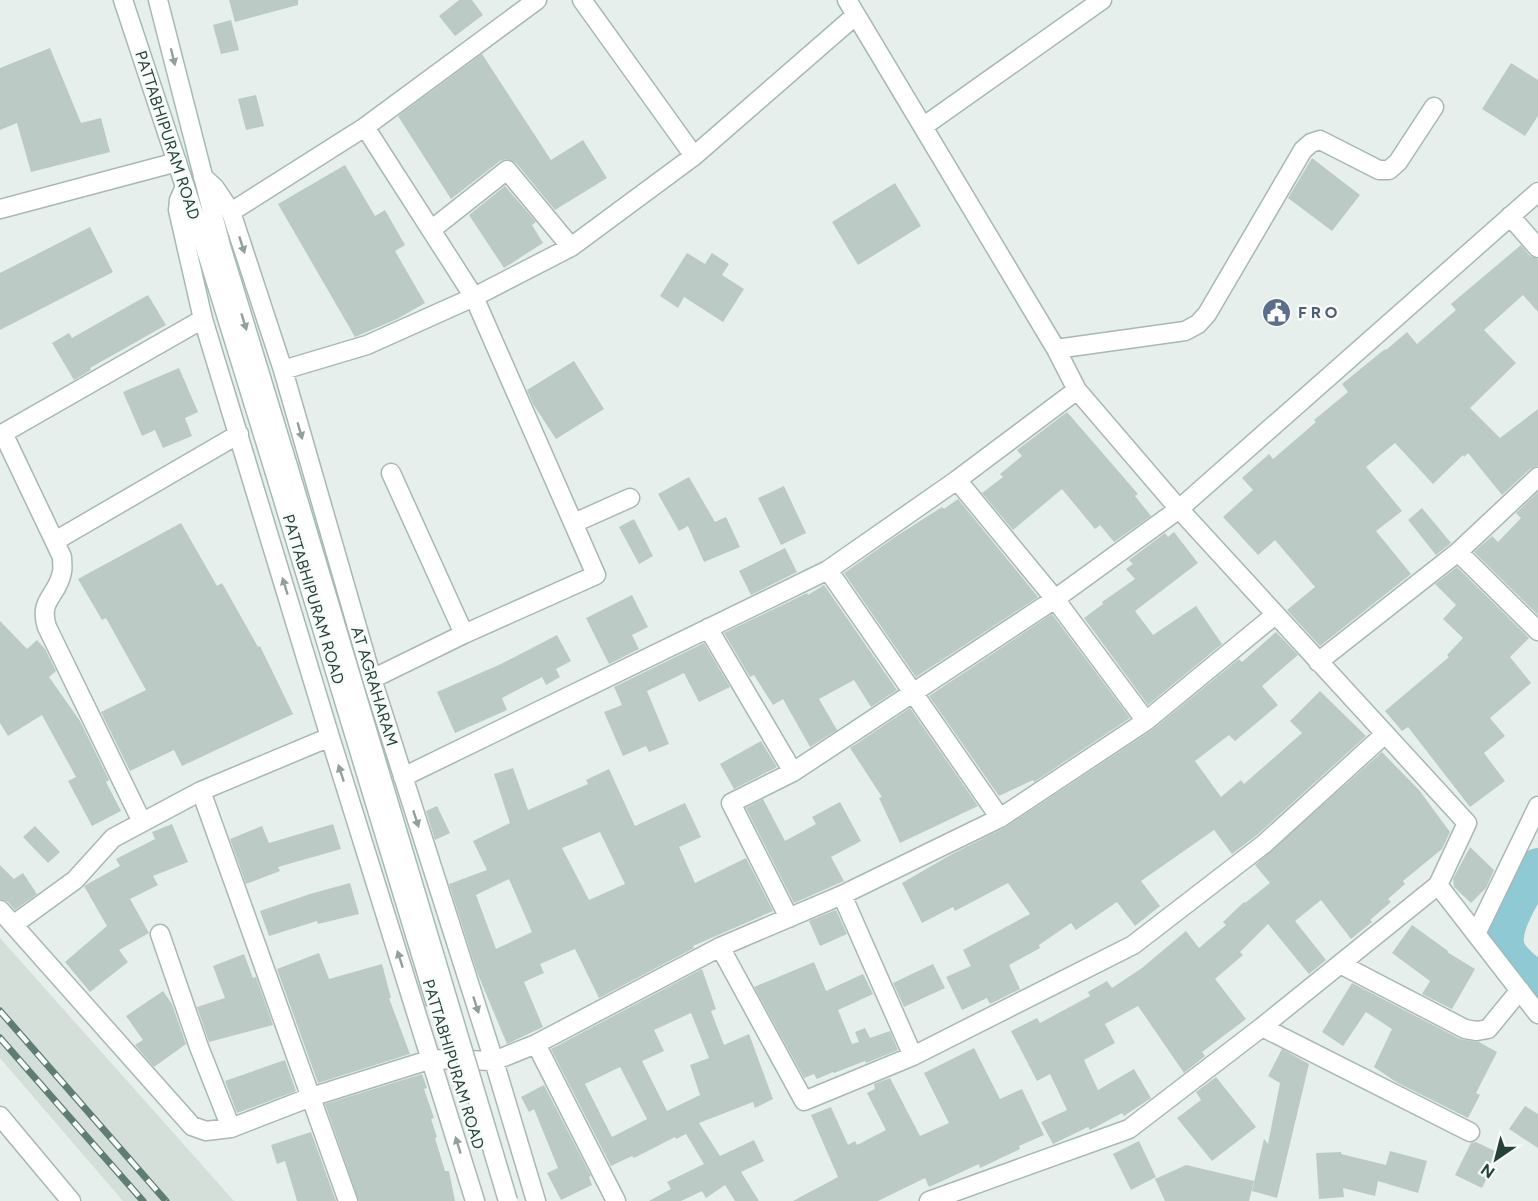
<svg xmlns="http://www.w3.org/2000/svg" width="1538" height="1201" font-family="Figtree,sans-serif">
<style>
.built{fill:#d4dfda}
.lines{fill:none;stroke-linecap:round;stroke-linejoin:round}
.river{stroke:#8ec9d4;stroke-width:38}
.building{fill:#bbcac4;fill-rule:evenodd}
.street-casing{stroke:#a8b8b2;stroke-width:21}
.secondary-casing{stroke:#a4bbb3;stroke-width:21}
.street{stroke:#fff;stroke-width:18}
.secondary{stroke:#fff;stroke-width:18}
.rail-casing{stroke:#5f7d75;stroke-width:7}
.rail{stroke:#f7fbf9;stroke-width:4.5;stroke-dasharray:14;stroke-linecap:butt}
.secondary-bridge-casing{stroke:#a4bbb3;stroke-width:21;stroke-linecap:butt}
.secondary-bridge{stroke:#fff;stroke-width:18}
.oneway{fill:#92a09c}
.labels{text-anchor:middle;stroke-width:5;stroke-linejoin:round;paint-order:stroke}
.street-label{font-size:16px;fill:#24423a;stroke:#f7fbf9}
.service-label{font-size:16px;font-weight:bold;fill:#4e5e75;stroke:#f7fbf9;text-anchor:start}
</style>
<rect width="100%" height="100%" fill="#e6efeb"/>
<path class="built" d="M0 938 234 1201H123L0 1058Z"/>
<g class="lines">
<path class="river" d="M1538 867C1526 888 1495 929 1508 953 1514 964 1529 974 1538 983"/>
</g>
<path class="building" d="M229 0H298V5L235 22Z
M459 0H472L483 15 455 36 439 16Z
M231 20 239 50 221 54 213 25Z
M50 48 81 123 101 118 110 152 31 172 17 123 0 130V68Z
M482 54 551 160 583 140 607 178 555 210 516 163 506 159 500 161 451 199 398 116Z
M1511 63 1538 80V116L1525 136 1482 109Z
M256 95 264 126 246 130 238 99Z
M1312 158 1360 195 1332 231 1288 198Z
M345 165 375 216 385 210 405 245 395 251 425 303 397 319 355 337 278 204Z
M895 183 921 226 858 265 832 222Z
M505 186 536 222 532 225 543 243 504 268 469 215Z
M90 227 113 272 0 330V273Z
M1521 245 1530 256 1538 259V312L1523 295 1484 330 1516 363 1470 408 1500 438 1538 409V466L1530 469 1502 495 1468 453 1464 457 1463 455 1433 484 1395 443 1366 467 1402 511 1376 531 1411 574 1320 646 1287 610 1315 587 1275 540 1258 555 1223 517 1253 490 1242 478 1269 454 1273 459 1316 422 1314 420 1348 392 1342 384 1385 349 1386 350 1407 332 1417 344 1456 310 1451 304Z
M687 253 705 264 712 253 729 264 722 275 744 289 723 322 684 297 678 308 660 296Z
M148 295 166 325 90 368 91 370 74 380 52 343 69 333 72 338Z
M574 361 604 409 556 439 533 404 527 390Z
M179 368 198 412 185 418 192 436 163 448 155 430 142 436 123 392Z
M1067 412 1138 494 1135 496 1151 516 1114 542 1100 525 1095 529 1062 489 1013 530 982 493 1003 477 1000 474 1022 456 1017 450Z
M689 477 715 522 726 517 740 547 704 562 688 526 679 531 658 494Z
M784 486 806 533 781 545 758 498Z
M1538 492V615L1474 552 1492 536 1498 542 1521 518 1516 513Z
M958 499 1038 597 916 677 844 573 895 537 942 507 944 509Z
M1422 508 1451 543 1436 555 1408 520Z
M634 519 653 556 639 564 619 527Z
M181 523 217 586 222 583 258 647 260 646 293 714 182 766 174 750 130 771 101 712 146 690 106 618 102 620 78 579Z
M1174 532 1198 563 1135 611 1153 635 1196 606 1222 644 1148 705 1084 618 1103 604 1102 602 1135 579 1126 569 1133 564 1129 560 1165 533 1168 537Z
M785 548 797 572 751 595 739 571Z
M1457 567 1529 638 1510 657 1531 683 1490 718 1505 736 1484 753 1505 781 1470 807 1408 727 1402 731 1385 711 1449 657 1447 655 1463 638 1443 619 1456 605 1435 584Z
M824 585 897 690 871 707 854 680 819 699 837 730 810 747 783 699 773 705 754 675 750 677 724 633 807 593 808 595Z
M632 595 648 627 632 635 639 649 609 664 586 618Z
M1052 614 1130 718 1034 782 1033 780 999 796 929 696Z
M0 621 27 649 37 640 45 649 56 671 49 677 80 721 109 780 106 782 121 811 92 826 68 781 76 777 42 715 8 736 0 723Z
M1276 632 1298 655 1262 686 1278 705 1235 741 1229 735 1195 761 1221 797 1241 780 1244 784 1302 733 1290 721 1320 691 1366 736 1257 835 1232 854 1214 830 1141 881 1160 906 1135 926 1117 902 1076 930 1071 923 1039 945 1040 948 1009 965 1020 989 990 1004 987 998 962 1010 946 977 971 966 963 950 1030 914 1008 883 955 911 953 907 922 923 902 883 952 854 1006 827 1152 730 1239 659 1242 662Z
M557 635 571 661 556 669 560 677 546 685 542 677 502 698 507 710 455 733 437 692 501 664Z
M704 643 730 687 699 702 684 673 647 691 669 744 649 752 646 746 623 756 604 712 622 705 614 687Z
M910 708 978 806 900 843 879 798 882 797 850 748Z
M761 741 777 767 734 789 720 764Z
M1382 752 1419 790 1450 832 1442 849 1403 881 1405 884 1388 899 1391 902 1370 920 1372 922 1351 939 1321 900 1295 921 1326 960 1309 974 1268 924 1240 952 1243 955 1215 979 1246 1019 1202 1052 1205 1056 1184 1073 1138 1006 1105 1024 1115 1043 1084 1060 1098 1090 1134 1069 1151 1098 1124 1116 1122 1113 1090 1130 1088 1127 1053 1144 1041 1122 1067 1110 1050 1074 1037 1081 1011 1031 1037 1018 1040 1023 1090 996 1088 992 1107 981 1112 988 1142 968 1186 931 1199 948 1226 925 1223 922 1244 902 1245 903 1270 883 1255 865Z
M513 768 528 810 588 784 586 780 609 769 635 826 685 803 701 837 679 847 695 883 746 858 773 911 693 946 694 948 599 998 575 949 540 964 544 973 524 982 543 1027 507 1044 477 972 449 884 487 870 473 841 510 823 494 774ZM600 832 625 884 589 900 562 848ZM509 879 532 932 496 949 476 895Z
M763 799 785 841 816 824 812 817 840 802 861 841 831 857 844 881 794 903 746 808Z
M437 806 450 833 435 840 426 811Z
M172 824 188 862 153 876 158 885 130 899 149 933 119 950 128 962 90 992 65 962 107 926 84 886 120 866 116 859 155 839 152 832Z
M333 824 341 849 278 867 280 871 246 884 230 839 262 826 269 843Z
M35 826 60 852 48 863 23 837Z
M1470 847 1494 870 1486 888 1471 903 1454 887 1453 879Z
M0 865 14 879 23 873 37 894 15 910 8 902 0 899Z
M350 883 359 914 318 924 317 921 269 936 260 911 310 894Z
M836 910 847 934 820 946 809 921Z
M1412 925 1448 951 1447 952 1475 969 1452 1009 1422 994 1430 981 1392 953Z
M319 953 329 979 382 964 391 998H389L410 1054 318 1083 277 969Z
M244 954 253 978 256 977 273 1025 209 1042 197 1007 225 998 213 966Z
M814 962 826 991 863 974 873 994 838 1010 852 1044 859 1042 855 1032 865 1028 870 1038 890 1031 898 1050 866 1063 865 1061 834 1073 833 1072 817 1079 814 1074 804 1078 754 987Z
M933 964 945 988 904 1007 893 983Z
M702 969 716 1009 711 1011 724 1045 749 1034 773 1099 755 1108 753 1102 699 1123 720 1156 754 1140 764 1161 741 1172 759 1201H735L725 1185 706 1198 702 1191 681 1201H649L671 1189 667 1182 704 1164 686 1134 676 1139 675 1137 634 1158 632 1156 611 1166 551 1049ZM691 1013 709 1058 690 1065 700 1095 667 1111 642 1061 664 1051 654 1030ZM620 1067 647 1119 612 1137 585 1084Z
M1352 983 1460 1039 1479 1042 1497 1052 1476 1093 1480 1095 1468 1118 1396 1082 1374 1067 1392 1029 1366 1012 1343 1046 1322 1032Z
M163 991 172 1004 186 1044 154 1067 135 1045 143 1040 126 1016Z
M974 1048 1000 1099 1022 1089 1044 1135 1019 1146 1020 1149 980 1168 979 1164 929 1187 925 1178 878 1201H793L838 1177 811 1115 831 1107 848 1145 855 1141 857 1145 886 1130 867 1093 875 1089 874 1084 890 1078 920 1136 949 1123 924 1073Z
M1282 1049 1309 1064 1277 1198 1252 1191 1264 1139 1268 1144 1280 1083 1268 1076Z
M285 1060 296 1091 237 1113 225 1081Z
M422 1074 427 1088 424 1089 434 1118 431 1119 437 1137 435 1138 445 1171H449L455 1201H359L325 1104Z
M1216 1077 1256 1127 1212 1161 1177 1118 1201 1100 1196 1092Z
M544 1085 591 1176 589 1177 592 1185 561 1200 547 1173 558 1168 534 1109 529 1112 521 1097Z
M1525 1106 1538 1114V1148L1509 1129Z
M311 1132 336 1201H297L285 1161 277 1164 271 1145Z
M1139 1141 1156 1177 1131 1190 1113 1154Z
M1476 1142 1499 1153 1482 1188 1455 1175 1471 1143Z
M1390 1151 1427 1161 1418 1193 1378 1181 1375 1196 1343 1188 1344 1197 1319 1199 1316 1153 1341 1152V1154L1386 1165Z
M1186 1165 1254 1181 1249 1201H1165L1155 1179Z"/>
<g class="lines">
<defs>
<path id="street" d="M582 0 694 156
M847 0 1056 349 1077 390 1179 509 1467 823 1438 885 1262 1027 1129 1129 929 1201
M924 126 1102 0
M365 127 474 297 596 575 464 634 372 679
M203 177 215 188 231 212 283 370 372 679 494 1061 536 1201
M185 187 179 200 178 210 203 319 330 737 475 1201
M0 209 177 162
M231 212 365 127 537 0
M1510 216 1538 248
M431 230 507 170 571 247
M1056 349 1185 331 1198 324 1207 314 1303 150 1311 143 1320 140 1379 170H1389L1398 162 1434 107
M283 370 367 345 474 297 571 247 694 156 856 15
M3 433 62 557C62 562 63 568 62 572 58 596 38 599 47 627L142 822
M0 435 203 319
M391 473 464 634
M957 480 1055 599 1146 721
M574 523 630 498
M55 541 239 434
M1458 552 1538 631
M828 570 1000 818
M708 628 793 772
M1318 662 1458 552 1538 477
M403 777 828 570 957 480 1077 390
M201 791 348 1201
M1438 885 1538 1014
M842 895 913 1056
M0 910 192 1126 206 1131 231 1128
M789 918 731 803 793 772 1055 599 1179 509 1538 192
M13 925 75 880 113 838 201 791 330 737
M160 934 199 1047 231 1128 311 1097 432 1059 494 1061 536 1044 720 947 842 895 1000 818 1146 721 1275 615
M1476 934 1538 806
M720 947 804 1101 913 1056 1133 945 1264 844 1385 734
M1340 964 1465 1029 1477 1031 1488 1029 1520 990
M1262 1027 1470 1132
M536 1044 616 1201
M0 1116 71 1201"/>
<path id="secondary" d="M123 0 206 250 274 470
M158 0 221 246 288 466"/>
</defs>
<use href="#street" class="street-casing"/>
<use href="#secondary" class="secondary-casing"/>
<use href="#street" class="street"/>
<use href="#secondary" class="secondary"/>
<defs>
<path id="rail" d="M0 1011 166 1201
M0 1038 143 1201"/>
</defs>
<use href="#rail" class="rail-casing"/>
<use href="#rail" class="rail"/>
<defs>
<path id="secondary-bridge" d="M288 466 508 1201
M274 470 436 1004"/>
</defs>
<use href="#secondary-bridge" class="secondary-bridge-casing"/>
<use href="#secondary-bridge" class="secondary-bridge"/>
</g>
<defs><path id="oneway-solid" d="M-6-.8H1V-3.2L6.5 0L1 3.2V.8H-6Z" transform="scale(1.5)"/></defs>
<g class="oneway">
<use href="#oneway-solid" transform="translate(173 57) rotate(76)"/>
<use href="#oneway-solid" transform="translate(242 245) rotate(72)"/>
<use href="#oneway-solid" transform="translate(244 322) rotate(73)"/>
<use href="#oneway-solid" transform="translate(300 431) rotate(74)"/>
<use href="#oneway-solid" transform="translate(285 586) rotate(-107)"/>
<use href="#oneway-solid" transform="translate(341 773) rotate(-108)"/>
<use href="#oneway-solid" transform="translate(416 819) rotate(72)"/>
<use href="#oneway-solid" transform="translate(400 959) rotate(-108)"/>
<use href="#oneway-solid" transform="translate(476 1005) rotate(72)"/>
<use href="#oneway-solid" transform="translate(458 1145) rotate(-107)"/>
</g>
<defs>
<symbol id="civic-disc" viewBox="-11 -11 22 22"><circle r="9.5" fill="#5c6f8a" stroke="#f7fbf9"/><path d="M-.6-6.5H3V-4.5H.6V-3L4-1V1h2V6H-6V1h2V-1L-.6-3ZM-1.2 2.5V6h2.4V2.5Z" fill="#fff"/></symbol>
</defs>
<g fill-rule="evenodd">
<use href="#civic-disc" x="1260" y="296" width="33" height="33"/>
</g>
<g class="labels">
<g class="street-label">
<text transform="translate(168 135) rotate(72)" y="6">PATTABHIPURAM ROAD</text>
<text transform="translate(314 599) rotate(73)" y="6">PATTABHIPURAM ROAD</text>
<text transform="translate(375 686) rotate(73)" y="6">AT AGRAHARAM</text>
<text transform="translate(454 1064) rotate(73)" y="6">PATTABHIPURAM ROAD</text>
</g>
<g class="service-label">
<text x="1298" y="318">F R O</text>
</g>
</g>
<g transform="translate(1496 1159) rotate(215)" stroke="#f7fbf9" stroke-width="4.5" paint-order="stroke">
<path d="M0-4.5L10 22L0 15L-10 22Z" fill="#24423a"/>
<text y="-9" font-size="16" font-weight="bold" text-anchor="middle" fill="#24423a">N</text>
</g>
</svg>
